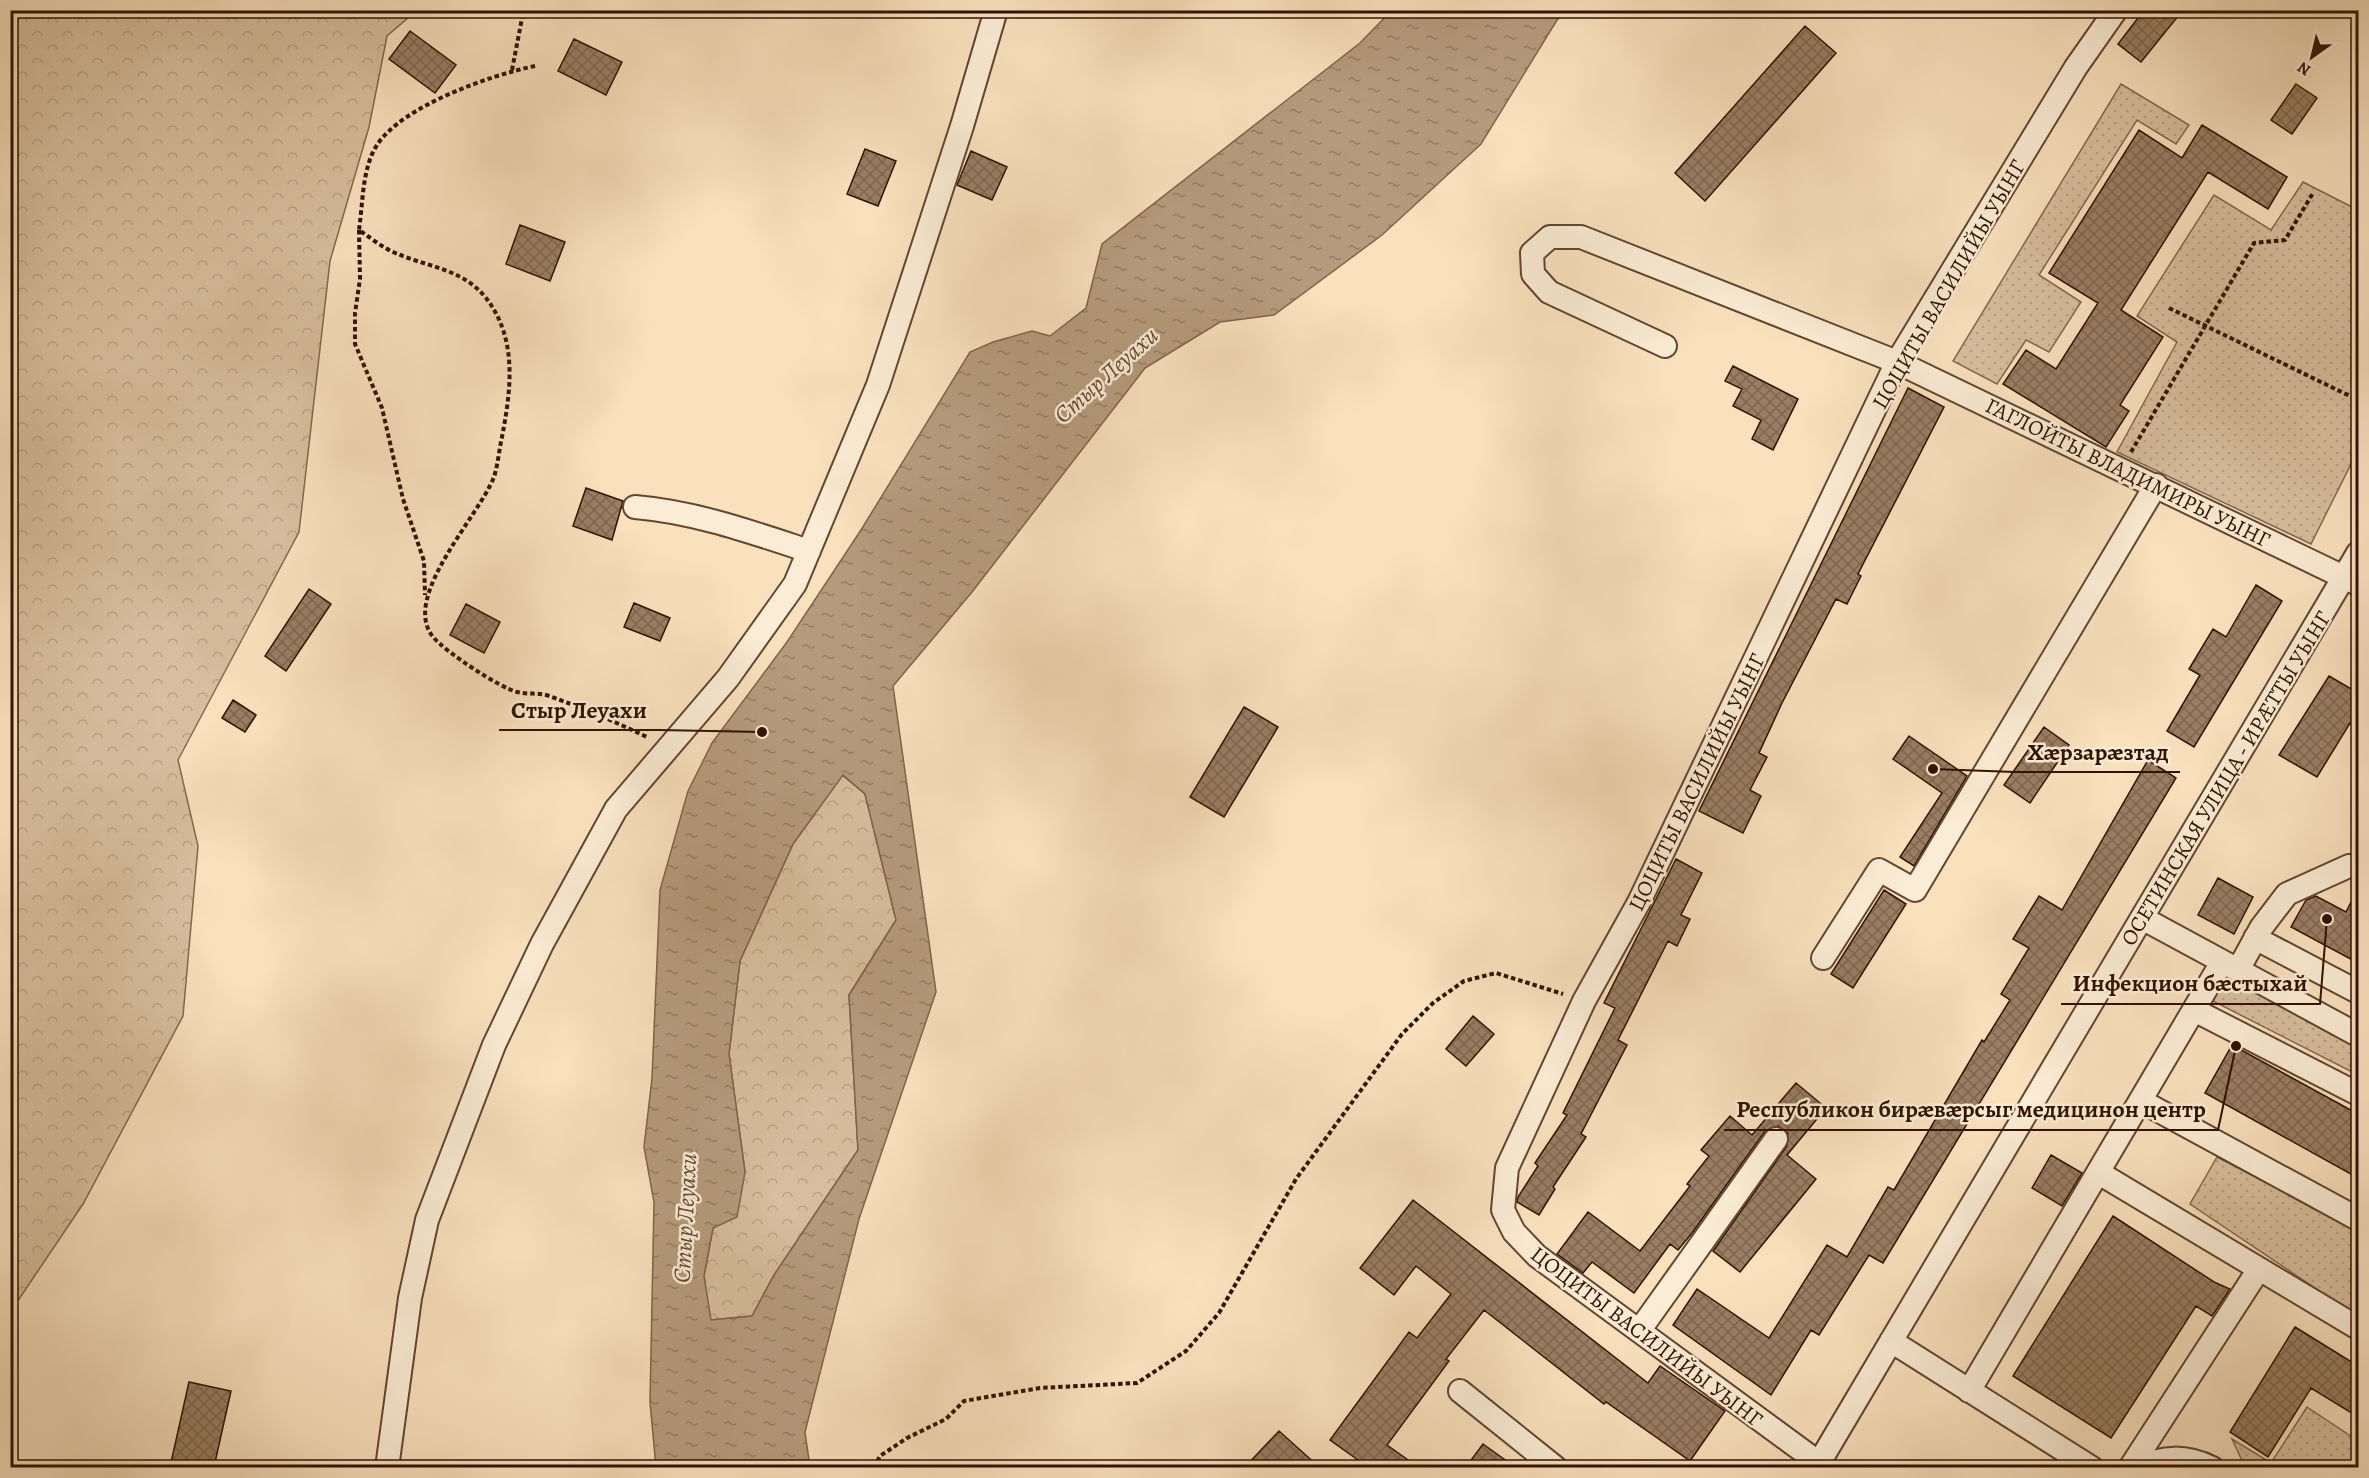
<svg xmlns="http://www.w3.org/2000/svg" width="2369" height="1478" font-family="Alegreya,serif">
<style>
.forest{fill:url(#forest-crowns);stroke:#84684f;stroke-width:1.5}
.park{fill:url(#park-dots);stroke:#84684f;stroke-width:1.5}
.water{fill:url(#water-ripples);stroke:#80644b;stroke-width:1.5;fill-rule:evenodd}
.building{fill:url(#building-cross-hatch);stroke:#301200;stroke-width:1.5}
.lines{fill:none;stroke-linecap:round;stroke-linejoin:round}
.minor-casing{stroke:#624630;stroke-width:26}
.path{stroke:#301200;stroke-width:4;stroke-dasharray:4.5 3;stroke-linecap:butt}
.minor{stroke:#fbecd5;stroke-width:22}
.labels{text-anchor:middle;stroke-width:5;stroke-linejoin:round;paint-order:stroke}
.street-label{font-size:22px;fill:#301200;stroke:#fbecd5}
.water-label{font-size:24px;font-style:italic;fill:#654932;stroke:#fbecd5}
.leader{fill:none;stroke:#301200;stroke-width:2}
.callout-dot{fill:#301200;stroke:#fbecd5;stroke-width:2}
.callout-label{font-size:24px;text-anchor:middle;font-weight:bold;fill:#301200;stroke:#fbecd5;stroke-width:5;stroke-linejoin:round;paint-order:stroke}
</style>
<defs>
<pattern id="forest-crowns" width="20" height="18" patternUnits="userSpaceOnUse" patternTransform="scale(1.5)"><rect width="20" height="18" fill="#d7be9e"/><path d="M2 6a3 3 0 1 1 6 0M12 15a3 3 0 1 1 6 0" fill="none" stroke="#b9a286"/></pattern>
<pattern id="park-dots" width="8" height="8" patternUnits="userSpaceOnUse" patternTransform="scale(1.5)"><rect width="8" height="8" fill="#d7be9e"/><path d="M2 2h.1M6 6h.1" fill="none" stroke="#b9a286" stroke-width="1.8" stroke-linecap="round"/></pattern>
<pattern id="water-ripples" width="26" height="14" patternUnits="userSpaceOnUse" patternTransform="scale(1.5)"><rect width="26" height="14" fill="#b59b7d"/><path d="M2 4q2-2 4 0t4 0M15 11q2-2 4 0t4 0" fill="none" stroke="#947d64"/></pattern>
<pattern id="building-cross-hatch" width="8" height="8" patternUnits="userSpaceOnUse" patternTransform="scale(1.5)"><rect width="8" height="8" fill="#997e63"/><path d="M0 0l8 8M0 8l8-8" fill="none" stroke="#7d664f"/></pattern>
</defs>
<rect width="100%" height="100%" fill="#f9e1be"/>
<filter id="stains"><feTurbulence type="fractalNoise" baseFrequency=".00333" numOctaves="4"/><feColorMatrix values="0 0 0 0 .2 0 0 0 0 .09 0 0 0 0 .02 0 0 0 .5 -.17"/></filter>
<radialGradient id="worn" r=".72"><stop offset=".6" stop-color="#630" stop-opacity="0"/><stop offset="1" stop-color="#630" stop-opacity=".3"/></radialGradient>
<path class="forest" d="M11 10 416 11 387 36 369 127 330 261 299 532 178 760 198 846 183 1016 83 1204 11 1311Z
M842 775 865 794 896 920 849 995 858 1150 774 1275 752 1316 710 1320 704 1276 713 1228 745 1172 729 1054 740 961 793 844Z"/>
<path class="park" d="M2121 84 2189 125 2176 144 2137 120 2039 275 2081 302 2049 352 2026 340 1997 384 1953 361Z
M2303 182 2358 210V450L2311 544 2117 452 2177 342 2137 316 2214 195 2271 230Z
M2228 981 2236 982 2358 1047V1075L2213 1001 2221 985Z
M2217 1157 2358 1231V1317L2190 1204Z
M2307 1407 2358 1441V1467H2245L2232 1439 2271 1463Z"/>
<path class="water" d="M1392 10 1567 11 1557 20 1481 144 1382 235 1274 315 1220 322 1145 368 972 592 893 686 936 992 859 1219 805 1432 810 1467H656L650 1402 654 1202 644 1147 652 1078 660 890 688 791 712 743 787 642 861 530 970 352 993 342 1032 331 1050 336 1086 308 1102 244 1360 43ZM843 775 865 794 896 920 849 995 858 1150 774 1275 752 1316 711 1320 704 1276 713 1228 737 1217 745 1172 729 1054 740 961 793 844Z"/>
<path class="building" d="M2144 10H2183L2141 62 2118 44Z
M1805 26 1836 53 1705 201 1675 173Z
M410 31 456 65 435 93 389 59Z
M574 39 622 62 606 95 558 71Z
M2296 84 2317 98 2292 134 2271 120Z
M2202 125 2287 177 2268 209 2208 172 2121 310 2163 337 2120 405 2129 411 2106 447 2003 384 2026 350 2056 369 2098 303 2049 273 2139 130 2182 158Z
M865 149 896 161 878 206 847 194Z
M971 151 1007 167 992 200 957 185Z
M520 225 565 242 550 281 506 264Z
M1733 366 1798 399 1773 450 1752 439 1761 420 1733 406 1742 389 1725 381Z
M1908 388 1944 407 1858 574 1861 576 1847 604 1836 599 1782 703 1759 753 1767 757 1750 790 1761 796 1743 833 1699 811Z
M586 488 623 501 612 540 573 526Z
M2256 585 2282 601 2194 747 2167 731 2200 675 2189 669 2213 629 2226 637Z
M309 589 331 604 286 671 265 656Z
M634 603 670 618 660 641 624 627Z
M466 604 500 622 484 653 450 635Z
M2329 676 2358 693V728L2350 723 2317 777 2279 755Z
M233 700 256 715 245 732 222 718Z
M1244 707 1278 727 1224 817 1190 797Z
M2044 727 2069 745 2030 803 2004 785Z
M1909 736 1967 776 1914 866 1900 857 1942 793 1893 759Z
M2148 760 2176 778 1883 1263 1869 1255 1819 1335 1811 1330 1771 1395 1673 1325 1697 1289 1769 1338 1827 1245 1847 1257 1888 1187 1894 1190 1982 1040 1984 1042 2010 1000 2001 994 2029 948 2013 939 2039 896 2062 910Z
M1676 859 1702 873 1681 915 1690 919 1677 946 1668 941 1618 1040 1627 1045 1581 1134 1586 1137 1553 1187 1555 1189 1539 1215 1517 1202 1518 1197 1538 1166 1535 1163 1567 1115 1563 1113 1615 1008 1604 1003Z
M2218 878 2253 897 2234 934 2198 915Z
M2358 888V963L2291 927 2306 900 2316 896 2346 912Z
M1884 890 1906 904 1853 988 1831 974Z
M1473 1016 1494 1034 1466 1066 1446 1049Z
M2232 1045 2358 1114V1178L2205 1093Z
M1796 1083 1826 1108 1787 1155 1816 1179 1740 1272 1713 1251 1787 1146 1788 1133 1778 1126 1765 1131 1692 1233 1678 1250 1670 1244 1634 1293 1592 1262 1583 1273 1557 1254 1588 1212 1640 1251 1690 1186 1687 1184 1709 1156 1701 1150 1730 1116 1752 1135Z
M2051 1155 2082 1173 2062 1206 2032 1188Z
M1413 1200 1648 1383 1660 1366 1725 1411 1690 1461 1606 1402 1604 1404 1484 1310 1446 1359 1449 1361 1387 1445 1418 1467H1368L1330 1440 1409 1332 1417 1338 1451 1294 1416 1266 1394 1295 1360 1268Z
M2113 1216 2214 1282 2230 1289 2212 1316 2196 1306 2111 1438 2013 1376Z
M2295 1327 2358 1366V1417L2311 1388 2268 1457 2230 1432Z
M189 1382 231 1391 214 1467H170Z
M1279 1431 1319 1467H1245Z
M1483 1444 1515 1467H1466Z"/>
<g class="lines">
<defs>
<path id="minor" d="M1665 346 1549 292 1533 274 1532 253 1550 237H1581L1897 362 2358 584
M635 507C695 512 751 532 809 551
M2142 918 2358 1035
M2255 938 2358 992
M1823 958 1879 870 1915 890 2156 485
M2238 970 2261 928 2287 894 2349 866H2358
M2194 1010 2358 1094
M2141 1101 2358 1219
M2099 1173 2358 1328
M1639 1331 1776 1139
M1891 1341 2092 1468
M1460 1391 1556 1468
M1969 1391 2222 962
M1819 1463 1537 1256 1514 1232 1503 1210 1507 1168 1584 1001 1639 902 1897 362 2076 67 2116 10
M387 1468 410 1298 427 1220 494 1045 542 944 616 809 728 678 795 584 878 385 962 126 996 10
M1816 1468 2358 553
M2130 1468 2259 1269
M2137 1468C2163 1456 2186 1455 2212 1468"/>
</defs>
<use href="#minor" class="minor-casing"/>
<path class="path" d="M535 66C491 75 402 106 377 145 362 168 363 203 359 230 371 238 384 249 398 254 428 267 463 269 486 298 518 339 511 390 502 437 499 450 498 465 494 477 478 518 399 599 434 638 446 652 500 688 517 692 528 695 538 692 549 696 583 708 616 722 649 738
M512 70 523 13 526 10
M359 230 360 279 355 313V344L382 408 403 499 424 561 425 595
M2169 308 2358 400
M2131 452 2254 243 2285 240 2313 193
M874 1468 880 1456 907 1438 946 1419 964 1401 1040 1388 1137 1383 1186 1351 1219 1313 1296 1179 1402 1034 1433 1003 1464 981 1496 973 1563 994"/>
<use href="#minor" class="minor"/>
</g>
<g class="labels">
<g class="street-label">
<text transform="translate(1948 284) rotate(-60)" y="8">ЦОЦИТЫ ВАСИЛИЙЫ УЫНГ</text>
<text transform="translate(2128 472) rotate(26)" y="8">ГАГЛОЙТЫ ВЛАДИМИРЫ УЫНГ</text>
<text transform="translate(2225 778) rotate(-59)" y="8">ОСЕТИНСКАЯ УЛИЦА - ИРÆТТЫ УЫНГ</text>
<text transform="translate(1696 782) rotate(-64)" y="8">ЦОЦИТЫ ВАСИЛИЙЫ УЫНГ</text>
<text transform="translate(1647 1336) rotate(37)" y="8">ЦОЦИТЫ ВАСИЛИЙЫ УЫНГ</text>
</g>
<g class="water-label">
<text transform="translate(1106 375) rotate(-42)" y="8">Стыр Леуахи</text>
<text transform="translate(685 1218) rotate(-87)" y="8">Стыр Леуахи</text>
</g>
</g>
<path class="leader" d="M762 732L659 730H499M1933 769L2015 772H2180M2327 919L2320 1004H2061M2236 1046L2218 1130H1724"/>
<g class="callout-dot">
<circle cx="762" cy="732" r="6"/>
<circle cx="1933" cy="769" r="6"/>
<circle cx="2327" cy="919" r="6"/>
<circle cx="2236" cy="1046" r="6"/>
</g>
<g class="callout-label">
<text x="579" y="718">Стыр Леуахи</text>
<text x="2098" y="760">Хæрзарæзтад</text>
<text x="2190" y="991">Инфекцион бæстыхай</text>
<text x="1971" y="1117">Республикон бирæвæрсыг медицинон центр</text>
</g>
<rect width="2369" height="1478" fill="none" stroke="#f9e1be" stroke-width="36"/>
<rect x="12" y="12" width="2345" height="1454" fill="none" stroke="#301200" stroke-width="3"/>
<rect x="18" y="18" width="2333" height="1442" fill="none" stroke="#301200" stroke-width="1.5"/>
<g transform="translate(2312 57) rotate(214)" stroke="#fbecd5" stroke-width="4.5" paint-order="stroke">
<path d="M0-4.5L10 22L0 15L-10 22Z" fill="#301200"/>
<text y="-9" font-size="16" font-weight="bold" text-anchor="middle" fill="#301200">N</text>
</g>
<rect width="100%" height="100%" filter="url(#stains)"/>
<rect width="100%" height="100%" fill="url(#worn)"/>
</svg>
